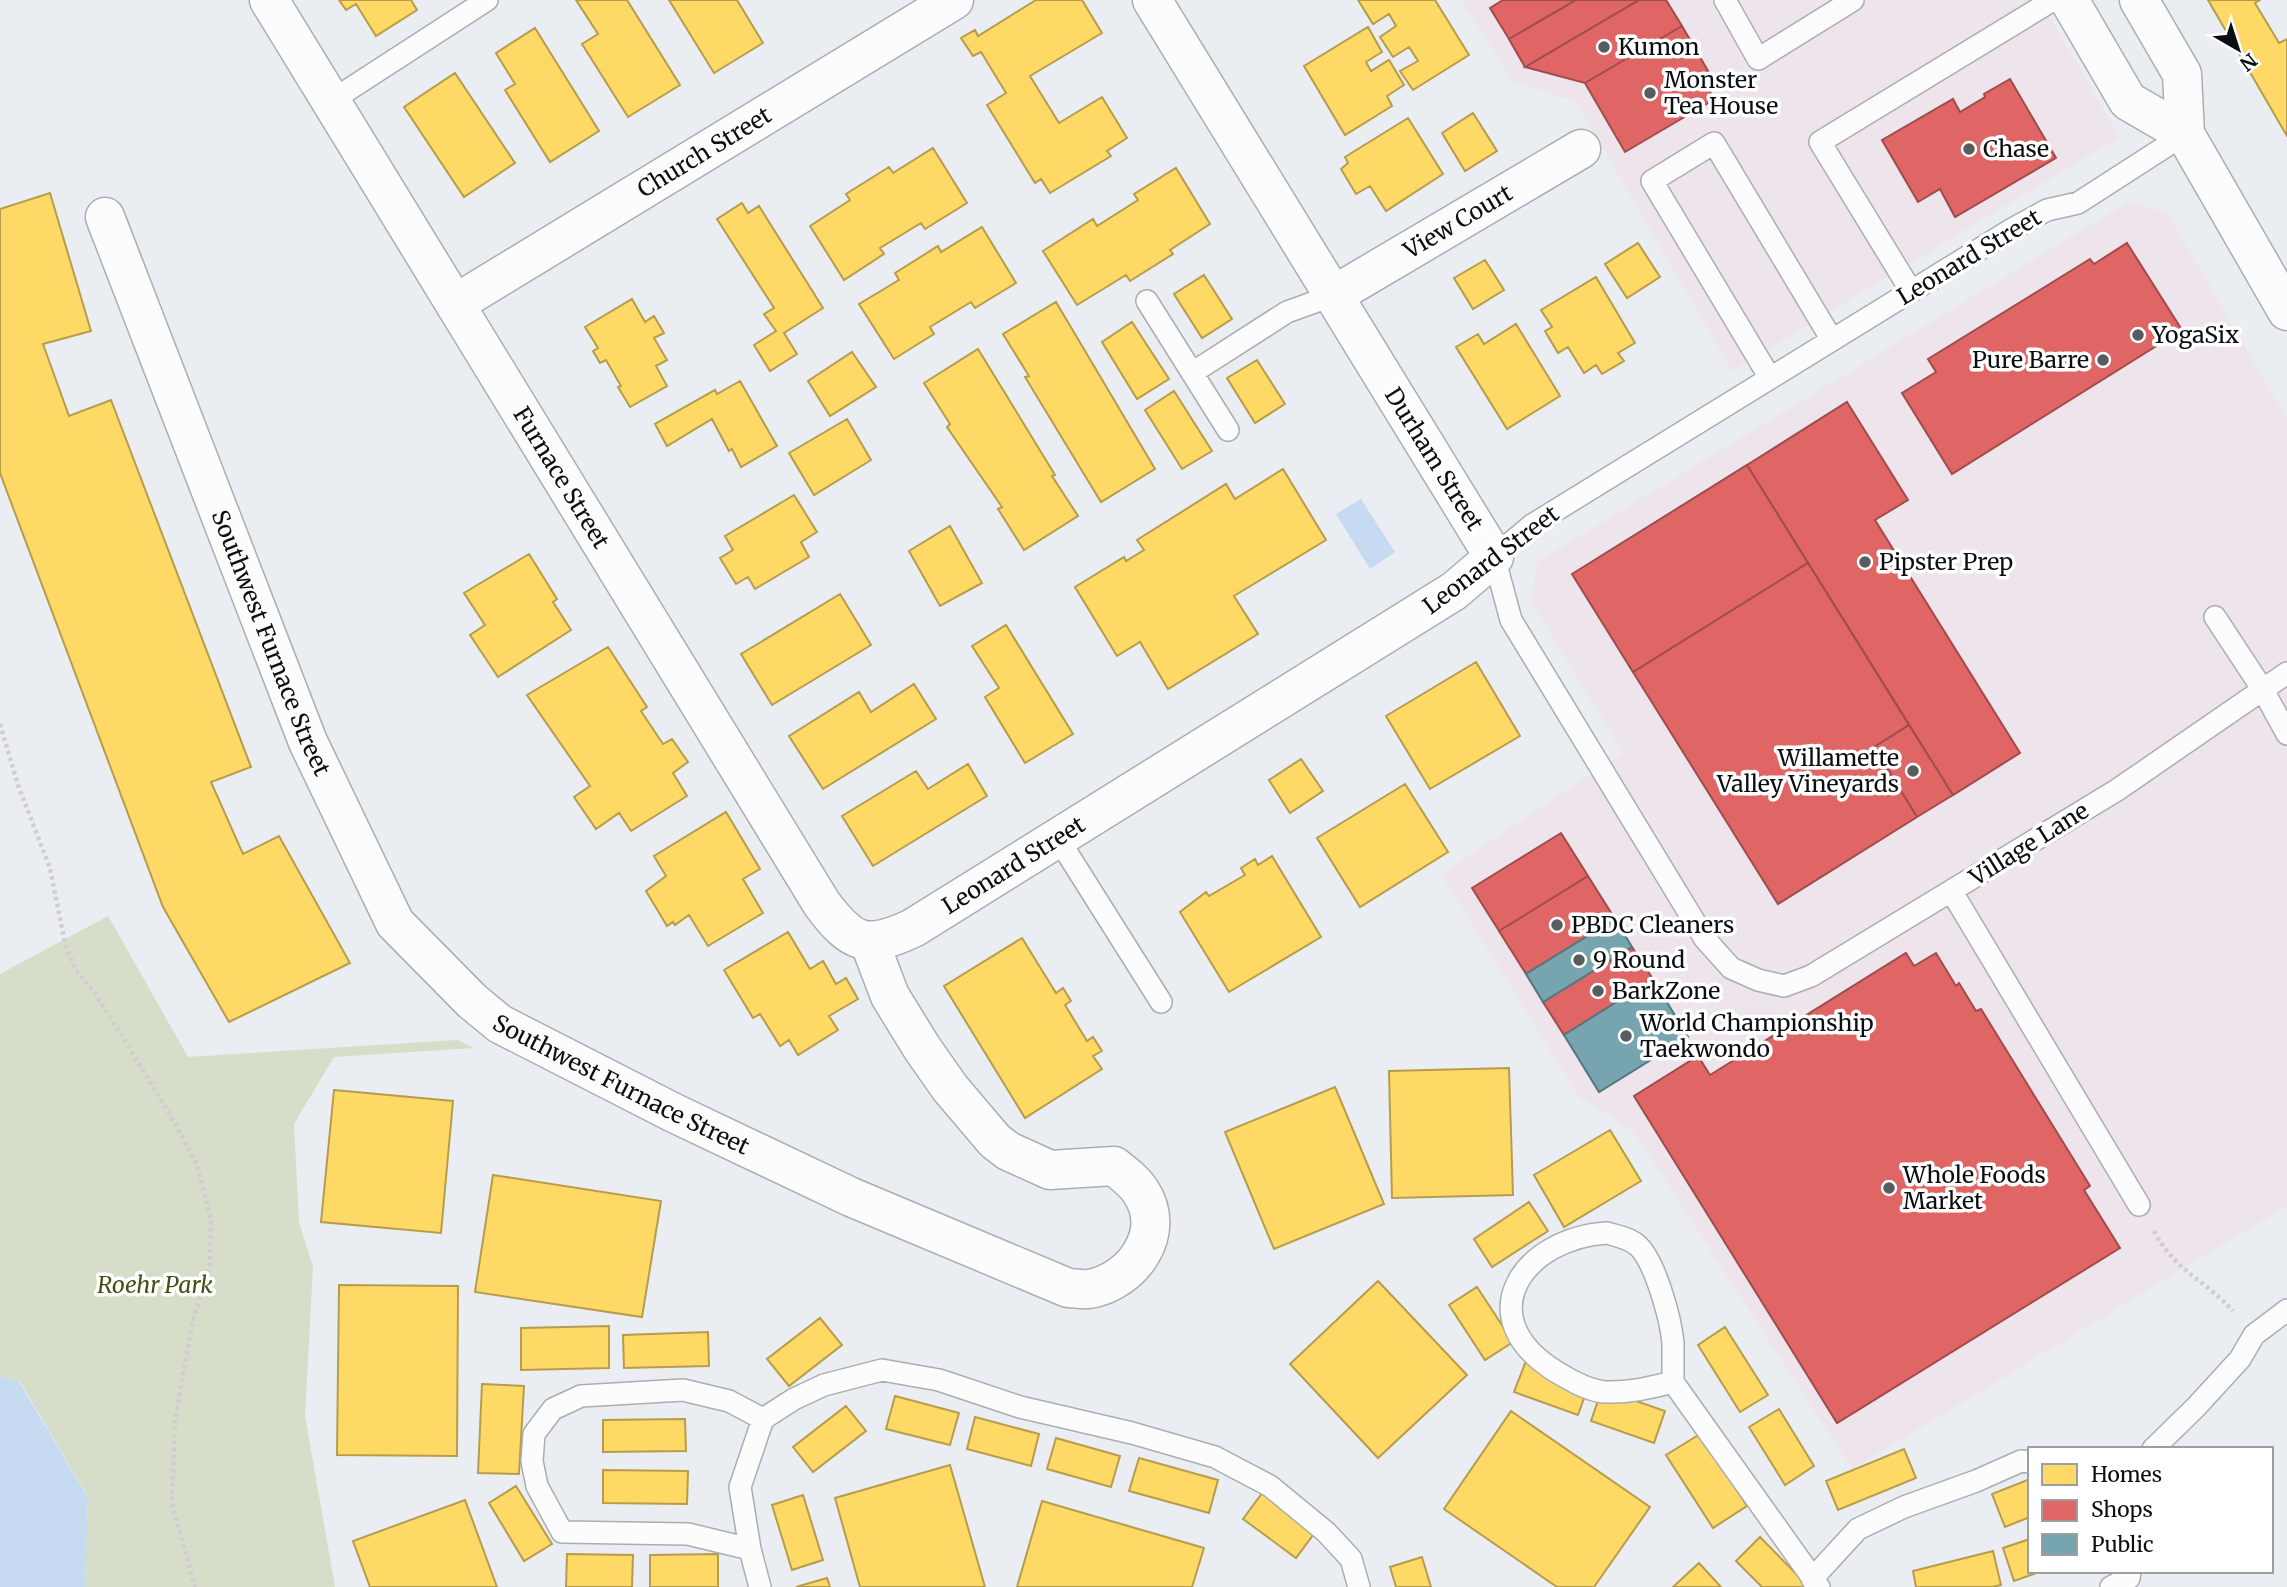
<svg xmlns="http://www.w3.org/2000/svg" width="2287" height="1587" font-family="Merriweather,serif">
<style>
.commercial{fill:#eee4ec}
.green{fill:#d6ddc9}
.water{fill:#c6daf2}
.homes{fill:#ffd966;stroke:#b69c4c;stroke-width:2}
.shops{fill:#e06666;stroke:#a04b4c;stroke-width:2}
.public{fill:#76a5af;stroke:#56777f;stroke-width:2}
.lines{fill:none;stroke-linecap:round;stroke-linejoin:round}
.lane-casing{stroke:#aaadb1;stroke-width:24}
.street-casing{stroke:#aaadb1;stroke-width:41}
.primary-casing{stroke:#aaadb1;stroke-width:41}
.path{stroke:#cdcecf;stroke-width:4.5;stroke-dasharray:3.5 3.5;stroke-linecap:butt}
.lane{stroke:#fcfcfd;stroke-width:21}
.street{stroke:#fcfcfd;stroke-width:38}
.primary{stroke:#fcfcfd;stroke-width:38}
.poi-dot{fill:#595c5f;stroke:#fff;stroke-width:2.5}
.labels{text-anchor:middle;stroke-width:7;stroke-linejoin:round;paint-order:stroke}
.poi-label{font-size:23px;fill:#0b0d10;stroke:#fff;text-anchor:start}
.street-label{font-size:23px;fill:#0b0d10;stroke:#fff}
.park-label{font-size:23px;font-style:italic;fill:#455012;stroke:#fff}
</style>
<rect width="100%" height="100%" fill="#eaeef2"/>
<path class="commercial" d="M1461 0H2040L2120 137 1732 371 1576 102 1513 82Z
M2128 202 2167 212 2287 419V1206L1852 1469 1633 1131 1579 1097 1441 874 1623 753 1531 601 1537 562Z"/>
<path class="green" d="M108 916 188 1057 457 1040 474 1048 334 1057 294 1124 299 1222 313 1267 305 1416 335 1587H85L88 1497 19 1380 0 1377V974Z"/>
<path class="water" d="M1361 499 1395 552 1370 569 1336 514Z
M0 1377 18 1380 88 1498 85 1587H0Z"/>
<path class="homes" d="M339 0H411L417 10 376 36 356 4 346 10Z
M576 0H627L680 85 628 117 582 44 598 34Z
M669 0H737L763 43 714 73Z
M1036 0H1082L1102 33 1030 76 1059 123 1102 97 1127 138 1107 151 1111 156 1050 193 1041 179 1035 183 987 105 1006 93 981 52 973 56 961 38 975 30 978 36Z
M1358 0H1435L1469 55 1413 90 1400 71 1418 61 1409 47 1393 57 1380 37 1396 26 1389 14 1373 24Z
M2208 0H2260L2255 3 2279 43 2287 39V136Z
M1368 27 1382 52 1366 62 1371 71 1389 60 1404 85 1387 96 1392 106 1345 135 1304 66Z
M535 28 599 131 550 162 505 90 515 84 496 53Z
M455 73 515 163 464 197 404 107Z
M1473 113 1497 151 1465 171 1442 133Z
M1408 118 1443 174 1386 211 1370 186 1356 194 1341 169 1348 163 1345 157Z
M933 148 967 203 925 229 921 223 880 248 884 254 844 280 810 226 850 200 846 194 889 167 893 173Z
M1176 168 1210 224 1170 250 1173 254 1130 281 1126 275 1077 305 1043 251 1093 219 1097 226 1138 200 1134 194Z
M50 193 91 331 43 344 69 416 111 400 251 767 211 782 243 854 279 836 350 963 229 1022 163 907 0 473V209Z
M742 203 748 213 759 206 823 308 784 333 797 354 770 371 754 345 776 331 764 314 774 308 717 219Z
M982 227 1016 283 975 308 971 302 930 327 934 334 894 359 859 304 899 280 895 273 938 246 941 252Z
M1638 243 1660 277 1627 298 1605 264Z
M1485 260 1504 290 1473 309 1454 278Z
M1204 275 1232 319 1202 338 1174 294Z
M1596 277 1635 343 1618 353 1624 361 1602 374 1596 365 1584 373 1568 347 1558 353 1545 331 1552 327 1541 310Z
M632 299 645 322 654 316 664 333 654 338 667 360 656 366 667 386 630 407 618 387 621 386 606 360 600 363 593 351 598 348 585 327Z
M1056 302 1155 469 1101 502 1025 377 1029 376 1003 334Z
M1132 322 1169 379 1137 399 1102 342Z
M1516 324 1560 396 1507 429 1456 347 1478 334 1484 344Z
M978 349 1055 475 1052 476 1078 516 1024 550 998 509 1002 507 947 427 950 424 924 383Z
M852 352 876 387 830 416 808 381Z
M1257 360 1285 404 1255 423 1227 378Z
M740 381 777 446 741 467 732 449 729 451 712 419 667 446 655 424 715 390 717 394Z
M1174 391 1212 451 1182 469 1145 410Z
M847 419 871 460 814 495 789 453Z
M1283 469 1326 540 1234 596 1258 634 1168 689 1140 642 1117 656 1075 587 1124 557 1126 561 1144 550 1137 540 1226 484 1235 499Z
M794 495 817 532 801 542 809 557 755 589 748 577 736 584 720 558 733 550 725 536Z
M950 526 982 583 940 606 909 551Z
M529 554 557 599 553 602 571 630 498 677 470 635 485 625 464 593Z
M840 594 871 645 772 705 741 654Z
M1006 625 1073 734 1025 763 985 697 999 688 972 646Z
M608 647 647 707 641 711 663 744 672 739 688 762 673 773 687 796 631 831 619 813 596 829 574 797 590 786 527 695Z
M1476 662 1520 736 1430 789 1386 716Z
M914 684 936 719 823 789 789 736 859 692 871 712Z
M1301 759 1323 791 1290 813 1269 780Z
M968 764 987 796 873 866 842 816 916 771 928 789Z
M1405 784 1448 852 1360 907 1317 838Z
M726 812 760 869 743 879 763 913 708 946 689 915 675 925 673 922 667 926 646 891 666 876 654 856Z
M1272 856 1321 937 1229 992 1180 912 1206 892 1209 896 1245 875 1241 868 1255 859 1258 865Z
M788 932 810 969 823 961 836 984 846 978 858 999 829 1016 838 1030 798 1055 789 1040 780 1046 760 1014 753 1018 724 970Z
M1022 938 1056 993 1063 988 1071 1001 1065 1005 1087 1041 1093 1037 1102 1051 1093 1056 1102 1069 1025 1118 944 986Z
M1509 1068 1513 1195 1392 1198 1389 1071Z
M1335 1087 1384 1204 1274 1249 1225 1132Z
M334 1090 453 1101 441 1233 321 1222Z
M1610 1130 1641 1181 1564 1227 1534 1175Z
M493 1175 661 1201 642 1317 475 1292Z
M1529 1202 1548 1231 1492 1267 1474 1239Z
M1378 1281 1467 1375 1378 1458 1290 1364Z
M339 1285 458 1286 457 1456 337 1455Z
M1477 1287 1513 1342 1485 1360 1449 1305Z
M820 1318 842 1345 789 1386 767 1359Z
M609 1326V1368L521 1370V1328Z
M1725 1327 1768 1395 1740 1412 1698 1345Z
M708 1332 709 1366 624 1368 623 1335Z
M1526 1361 1589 1384 1578 1415 1514 1392Z
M482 1384 524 1386 519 1474 478 1473Z
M1602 1389 1665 1411 1654 1443 1591 1421Z
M895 1396 959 1413 950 1445 886 1429Z
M846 1406 866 1431 813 1472 793 1447Z
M1779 1409 1814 1466 1785 1485 1749 1427Z
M1511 1411 1650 1507 1594 1587H1557L1444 1509Z
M975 1417 1039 1434 1031 1466 967 1449Z
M685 1419 686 1451 603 1452V1420Z
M1700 1434 1747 1506 1713 1528 1666 1455Z
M1056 1438 1120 1456 1111 1487 1047 1469Z
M1904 1449 1916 1478 1838 1510 1826 1481Z
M1139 1458 1218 1480 1209 1513 1129 1491Z
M950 1465 985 1587H860L835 1498Z
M603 1470 688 1471 687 1504 603 1503Z
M2030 1479V1517L2005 1527 1992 1494Z
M516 1486 552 1544 524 1561 489 1503Z
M1263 1492 1316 1531 1296 1558 1243 1519Z
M803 1495 823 1560 792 1570 772 1505Z
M465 1500 497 1587H370L353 1541Z
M1042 1501 1204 1548 1192 1587H1017Z
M1760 1537 1809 1587H1762L1736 1561Z
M2030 1539V1571H2042L2014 1581 2003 1548Z
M1993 1551 2001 1585 1992 1587H1916L1913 1571Z
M567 1554 633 1555 632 1587H566Z
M718 1554V1587H650V1555Z
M1422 1557 1431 1587H1396L1390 1567Z
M1699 1563 1721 1587H1673Z
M827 1578 830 1587H796Z"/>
<path class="shops" d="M1503 0H1576L1509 39 1490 8Z
M1576 0H1639L1525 67 1509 39Z
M1639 0H1666L1682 26 1585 83 1525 67Z
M1682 26 1711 76 1710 102 1625 152 1585 83Z
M2010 79 2056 158 1955 217 1940 189 1918 202 1882 140 1953 99 1960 112 1985 97 1984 94Z
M2127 243 2182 330 1952 474 1902 393 1936 372 1928 359 2090 259 2094 264Z
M1847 402 1908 500 1875 520 2020 753 1953 795 1747 465Z
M1747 465 1808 563 1633 672 1572 574Z
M1808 563 1909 725 1874 747 1917 817 1778 904 1633 672Z
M1909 725 1953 795 1917 817 1874 747Z
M1561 833 1588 876 1499 931 1472 888Z
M1588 876 1615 919 1526 974 1499 931Z
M1632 947 1653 979 1564 1035 1543 1002Z
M1906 953 1914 966 1936 953 1956 986 1959 983 1976 1011 1981 1009 2090 1186 2084 1190 2120 1248 1837 1423 1634 1096 1698 1056 1710 1075Z"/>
<path class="public" d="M1615 919 1632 947 1543 1002 1526 974Z
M1653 979 1688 1037 1599 1092 1564 1035Z"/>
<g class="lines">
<defs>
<path id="lane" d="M1725 0 1758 59 1853 0
M331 101 487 0
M2185 134 2078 203 2047 210 2014 228 1532 525 1494 557 1511 620 1705 939 1731 968 1758 980 1784 986 1811 976 2117 790 2287 673
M1911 291 1820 142 2053 0
M1147 301 1228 430
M1192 373 1287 312 1334 295
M1770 378 1652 181 1714 143 1832 340
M2215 617 2263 690 2287 734
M1057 837 1161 1002
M1952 892 2139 1205
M1607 1233C1617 1236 1629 1238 1637 1245 1655 1260 1671 1320 1673 1343 1673 1356 1673 1369 1673 1382 1649 1388 1629 1393 1604 1392 1587 1390 1570 1380 1555 1371 1468 1316 1524 1238 1607 1233Z
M1673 1382 1819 1587
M2153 1449 2196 1407 2240 1359 2254 1335 2287 1310
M750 1549 688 1534 562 1532 537 1486 532 1461 534 1434 553 1409 581 1396 683 1390 729 1401 763 1419
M1812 1579 1858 1529 1904 1507 1976 1481 2021 1461 2030 1462
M760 1587 750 1549 740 1487 763 1419 794 1399 824 1385 882 1370 939 1380 1020 1407 1132 1433 1215 1457 1270 1486 1326 1532 1351 1559 1359 1587
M2111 1587 2129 1578 2130 1571"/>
<g id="street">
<path id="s1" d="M269 0 822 904C852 944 866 950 913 928L1454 591 1494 557 1152 0"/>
<path id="s2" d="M105 217 308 742 395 923 472 1001 500 1024 674 1113 851 1197 1068 1288C1075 1288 1082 1290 1089 1289 1132 1282 1168 1233 1141 1192 1135 1182 1123 1173 1114 1166L1050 1170 1008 1151 995 1141 950 1088 922 1048 890 996 869 941"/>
<path id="s3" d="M1334 295 1581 149"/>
<path id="s4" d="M455 304 954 0"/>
</g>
<path id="primary" d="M2069 0 2128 101 2185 134
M2139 0 2182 74 2185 134 2287 311"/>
</defs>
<use href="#lane" class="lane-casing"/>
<use href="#street" class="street-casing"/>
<use href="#primary" class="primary-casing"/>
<path class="path" d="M0 724 18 785 50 868 65 944 70 957 76 970 97 996 168 1111 196 1162 211 1219 210 1264 193 1320 175 1420 172 1504 195 1587
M2154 1231C2175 1271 2205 1280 2233 1311"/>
<use href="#lane" class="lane"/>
<use href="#street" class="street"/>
<use href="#primary" class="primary"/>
</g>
<g class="poi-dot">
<circle cx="1604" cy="47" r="7"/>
<circle cx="1650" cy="93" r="7"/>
<circle cx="1969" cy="149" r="7"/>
<circle cx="2138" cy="335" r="7"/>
<circle cx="2103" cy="360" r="7"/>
<circle cx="1865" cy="562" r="7"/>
<circle cx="1913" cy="771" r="7"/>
<circle cx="1557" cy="925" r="7"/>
<circle cx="1579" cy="960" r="7"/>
<circle cx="1598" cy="991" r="7"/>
<circle cx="1626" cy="1036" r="7"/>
<circle cx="1889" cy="1188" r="7"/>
</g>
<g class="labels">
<g class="poi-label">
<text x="1618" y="55">Kumon</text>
<text x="1664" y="88">Monster<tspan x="1664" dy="26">Tea House</tspan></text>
<text x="1983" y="157">Chase</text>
<text x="2152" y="343">YogaSix</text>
<text x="2089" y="368" text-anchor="end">Pure Barre</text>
<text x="1879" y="570">Pipster Prep</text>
<text x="1899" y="766" text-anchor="end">Willamette<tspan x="1899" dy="26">Valley Vineyards</tspan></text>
<text x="1571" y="933">PBDC Cleaners</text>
<text x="1593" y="968">9 Round</text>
<text x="1612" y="999">BarkZone</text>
<text x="1640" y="1031">World Championship<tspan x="1640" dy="26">Taekwondo</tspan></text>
<text x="1903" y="1183">Whole Foods<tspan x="1903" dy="26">Market</tspan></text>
</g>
<g class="street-label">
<text dy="8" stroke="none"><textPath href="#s4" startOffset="292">Church Street</textPath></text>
<text dy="8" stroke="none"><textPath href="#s3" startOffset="144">View Court</textPath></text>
<text transform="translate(1969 257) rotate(-31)" y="8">Leonard Street</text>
<text transform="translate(1434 459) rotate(58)" y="8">Durham Street</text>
<text dy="8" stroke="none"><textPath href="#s1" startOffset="560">Furnace Street</textPath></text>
<text transform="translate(1491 560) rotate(-37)" y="8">Leonard Street</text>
<text dy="8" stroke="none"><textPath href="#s2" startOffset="457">Southwest Furnace Street</textPath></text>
<text transform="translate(2029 844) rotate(-32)" y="8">Village Lane</text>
<text dy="8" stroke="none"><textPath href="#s1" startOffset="1286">Leonard Street</textPath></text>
<text dy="8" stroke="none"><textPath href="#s2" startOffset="1045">Southwest Furnace Street</textPath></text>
</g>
<g class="park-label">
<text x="155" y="1293">Roehr Park</text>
</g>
</g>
<rect x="2028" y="1447" width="245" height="126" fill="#ffffff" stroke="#9d9e9f" stroke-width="2"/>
<rect x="2042" y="1464" width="35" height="21" fill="#ffd966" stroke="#9d9e9f" stroke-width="2"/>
<text x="2091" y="1482" font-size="21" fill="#0b0d10">Homes</text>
<rect x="2042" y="1500" width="35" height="21" fill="#e06666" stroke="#9d9e9f" stroke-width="2"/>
<text x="2091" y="1517" font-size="21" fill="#0b0d10">Shops</text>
<rect x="2042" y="1534" width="35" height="21" fill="#76a5af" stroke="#9d9e9f" stroke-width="2"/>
<text x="2091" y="1552" font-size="21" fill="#0b0d10">Public</text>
<g transform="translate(2238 49) rotate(141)" stroke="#ffffff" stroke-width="5" paint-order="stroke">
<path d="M0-5L12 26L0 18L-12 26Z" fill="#0b0d10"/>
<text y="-10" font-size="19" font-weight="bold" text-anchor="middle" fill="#0b0d10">N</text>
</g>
</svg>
